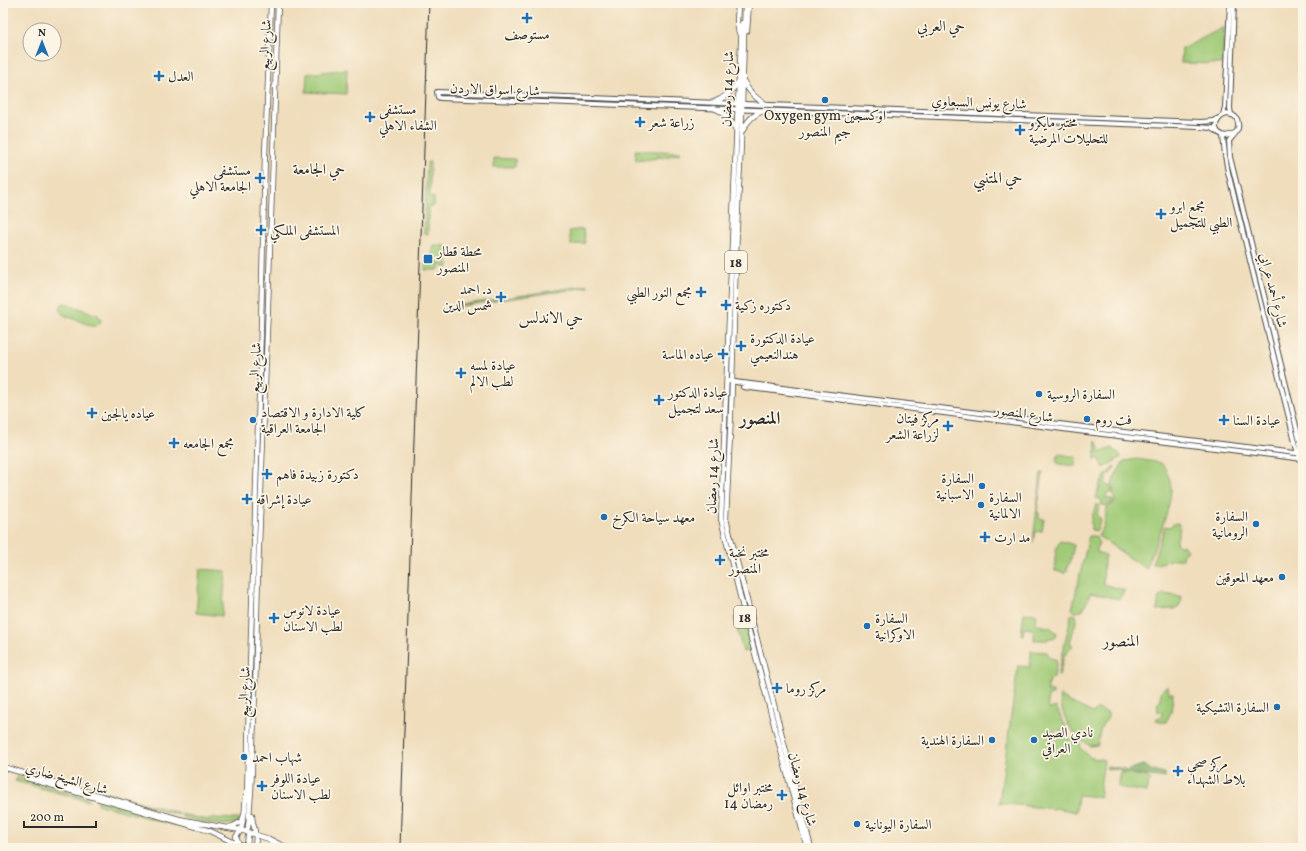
<svg xmlns="http://www.w3.org/2000/svg" width="1306" height="851" font-family="Vollkorn,Amiri,serif">
<style>
.green{fill:#a0ca77;stroke:#667a51}
.forest{fill:#80ae68;stroke:#566c4a}
.lines{fill:none;stroke-linecap:round;stroke-linejoin:round}
.secondary-casing{stroke:#484641;stroke-width:6}
.primary-casing{stroke:#484641;stroke-width:6}
.secondary{stroke:#fff;stroke-width:4}
.primary{stroke:#fff;stroke-width:4.5}
.rail{stroke:#2b2b2b;stroke-width:1}
.poi-dot{fill:#1f6fb2;stroke:#fcf5e5;stroke-width:1.5}
.labels{text-anchor:middle;stroke-width:3.5;stroke-linejoin:round;paint-order:stroke}
.shield{fill:#fcf5e5;stroke:#6a6863;stroke-width:1}
.shield-label{font-size:13px;font-weight:bold;fill:#2b2b2b}
.poi-label{font-size:14px;fill:#2b2b2b;stroke:#fcf5e5;text-anchor:start}
.street-label{font-size:14px;fill:#2b2b2b;stroke:#fcf5e5}
.neighbourhood-label{font-size:15px;fill:#2b2b2b;stroke:#fcf5e5}
.quarter-label{font-size:16px;fill:#2b2b2b;stroke:#fcf5e5}
.district-label{font-size:18px;font-weight:bold;fill:#2b2b2b;stroke:#fcf5e5}
</style>
<rect width="100%" height="100%" fill="#fcf5e5"/>
<filter id="ink" filterUnits="userSpaceOnUse"><feTurbulence type="fractalNoise" baseFrequency=".025" numOctaves="2"/><feDisplacementMap in="SourceGraphic" scale="8" xChannelSelector="R" yChannelSelector="G"/><feConvolveMatrix kernelMatrix="1 2 1 2 8 2 1 2 1" color-interpolation-filters="sRGB"/></filter>
<filter id="wash" filterUnits="userSpaceOnUse"><feTurbulence type="fractalNoise" baseFrequency=".012" numOctaves="4" result="noise"/><feDisplacementMap in="SourceGraphic" scale="16" xChannelSelector="R" yChannelSelector="G"/><feGaussianBlur stdDeviation="0.9" result="paint"/><feColorMatrix in="noise" values="0 0 0 0 0 0 0 0 0 0 0 0 0 0 0 0 0 1.4 0 .05"/><feComposite in="paint" operator="in"/></filter>
<g filter="url(#wash)">
<rect width="100%" height="100%" fill="#efddbb"/>
<path class="green" d="M1224 27 1222 64 1181 63 1182 49Z
M347 69 346 94 306 92 307 74Z
M457 95 576 100V102L457 97Z
M635 150 680 152 681 153 660 158V155H658V158L636 161Z
M494 158 515 159V167H494Z
M427 162H430V197H434V206H428V234L424 233Z
M583 229 585 243 571 245 569 231Z
M433 245 447 246 448 267 446 268 436 262 440 267 438 270H425V264H430L431 266 432 248H433Z
M588 285V287L455 307 454 306Z
M65 303 98 315 101 319 100 323 95 326H92L64 315C60 312 59 309 62 304Z
M1096 440 1099 447V453L1112 448 1114 451 1119 453 1121 457 1104 468 1099 458 1095 460Z
M1059 454 1076 457 1075 466 1058 464 1056 459Z
M1137 459 1161 463C1167 469 1172 483 1171 492 1169 514 1154 548 1146 569L1098 536 1104 526 1107 508 1115 502 1112 485 1116 474 1123 463 1125 461Z
M1115 466C1113 473 1107 475 1105 482L1106 485 1111 487 1112 493H1107L1106 499H1112L1113 502 1107 506 1101 505 1102 500 1096 498C1099 484 1104 475 1115 466Z
M1041 473H1043L1037 512 1039 513V518L1044 519 1042 531 1035 532 1033 542Z
M1096 504 1099 506 1097 515 1101 519 1097 531 1091 530V521Z
M1178 523 1180 528 1176 543 1180 546 1183 545 1187 551 1182 555 1183 559C1180 559 1178 559 1176 559 1168 559 1161 565 1152 564L1165 526 1169 527 1172 526 1173 524Z
M1089 536H1094L1097 537 1096 540 1099 542 1097 548V552L1103 554 1106 556 1104 559 1103 584 1124 590V592L1119 599 1090 593 1088 600 1082 611 1075 612 1072 609Z
M1061 541 1074 545 1070 563 1068 564 1067 571 1064 574 1063 572 1055 571C1055 563 1054 546 1061 541Z
M200 569 226 571 222 616 196 613Z
M1163 594 1180 596 1182 599 1178 608 1175 609 1157 610 1159 597Z
M1024 613 1037 614 1035 624 1051 628 1057 633 1056 636 1053 638H1048V640H1034V630L1026 628 1024 629 1023 635H1021Z
M1073 614 1076 615 1077 618 1070 643 1072 644V647L1064 656 1059 676H1058L1071 615Z
M735 617H743L752 650 743 652 734 618Z
M1031 651 1047 652 1050 658 1057 660 1054 678 1050 679 1049 685H1047V691H1053V695L1048 696V707L1050 709 1056 707 1066 727 1061 733 1059 729 1054 732 1057 737 1077 739 1081 745 1080 748C1084 751 1087 755 1090 757 1095 760 1099 757 1104 761L1100 787 1101 794 1099 797 1078 795 1076 812 1055 808 1054 809 999 803 1018 666 1030 667Z
M1166 687H1168L1169 693H1173V695L1171 712 1166 722H1158L1156 719 1159 718 1162 715V712H1158L1157 704 1161 701C1159 697 1161 689 1166 687Z
M1060 695 1070 702 1093 713 1098 709 1108 713C1109 721 1103 721 1101 728 1100 731 1098 742 1098 745L1090 746C1084 741 1076 736 1071 729 1065 720 1060 706 1060 695Z
M1121 772 1148 777 1151 780 1149 782 1147 792 1118 787Z
M16 777 88 798 90 800 88 801 15 781Z
M94 789 179 813V815L91 790Z
M98 800 187 827V829L97 804Z
M182 814 208 820 213 818 240 819V821C222 829 199 821 182 817Z"/>
<path class="forest" d="M1142 765 1146 766 1152 771 1165 774V778L1128 773H1123L1119 769 1107 770 1106 769 1107 766H1109L1124 769 1126 771Z"/>
</g>
<g filter="url(#ink)">
<g class="lines">
<defs>
<path id="secondary" d="M1223 115 1225 107 1230 3
M1231 115 1230 108 1234 3
M1218 132 1212 128 1199 127 440 98 438 97 437 92 1201 122 1213 121 1219 118
M1235 133 1226 136C1203 131 1225 103 1237 119 1238 122 1239 125 1238 128 1237 133 1232 137 1229 141L1230 157 1299 438 1301 449 1299 456
M1223 136 1225 155 1228 172 1297 450 1300 454
M729 381 742 383
M743 383 1027 419 1051 423 1303 454
M743 387 959 415 1070 430 1303 459"/>
<path id="primary" d="M738 3 737 23 739 33
M747 31 749 3
M744 82C749 92 756 99 766 104
M714 102C725 98 732 92 738 82
M714 108C724 112 732 121 736 130
M743 130C748 119 755 113 766 110
M736 142 742 23
M741 142 745 3
M736 143 721 519 745 616 807 848
M741 143 737 228 731 414 726 519 811 848
M3 767 179 819 216 826 241 830 269 839 287 848
M27 778 190 825 210 831 239 845 250 848
M247 800 249 695 260 366 265 155 271 3
M252 815C252 826 260 839 253 848
M230 827C249 821 243 813 246 797
M248 828 251 792 255 694 258 573 269 279 278 3
M269 839 272 844 271 848
M239 845 236 837 241 830 243 820
M247 845 248 836"/>
</defs>
<use href="#secondary" class="secondary-casing"/>
<use href="#primary" class="primary-casing"/>
<use href="#secondary" class="secondary"/>
<use href="#primary" class="primary"/>
<path class="rail" d="M400 848 429 3"/>
</g>
</g>
<g class="poi-dot">
<path d="M525 12h4v4h4v4h-4v4h-4v-4h-4v-4h4z"/>
<path d="M157 70h4v4h4v4h-4v4h-4v-4h-4v-4h4z"/>
<circle cx="825" cy="100" r="4"/>
<path d="M368 111h4v4h4v4h-4v4h-4v-4h-4v-4h4z"/>
<path d="M638 116h4v4h4v4h-4v4h-4v-4h-4v-4h4z"/>
<path d="M1018 124h4v4h4v4h-4v4h-4v-4h-4v-4h4z"/>
<path d="M258 172h4v4h4v4h-4v4h-4v-4h-4v-4h4z"/>
<path d="M1159 208h4v4h4v4h-4v4h-4v-4h-4v-4h4z"/>
<path d="M259 224h4v4h4v4h-4v4h-4v-4h-4v-4h4z"/>
<rect x="423" y="254" width="10" height="10" rx="2"/>
<path d="M699 286h4v4h4v4h-4v4h-4v-4h-4v-4h4z"/>
<path d="M499 291h4v4h4v4h-4v4h-4v-4h-4v-4h4z"/>
<path d="M724 299h4v4h4v4h-4v4h-4v-4h-4v-4h4z"/>
<path d="M739 340h4v4h4v4h-4v4h-4v-4h-4v-4h4z"/>
<path d="M721 348h4v4h4v4h-4v4h-4v-4h-4v-4h4z"/>
<path d="M459 367h4v4h4v4h-4v4h-4v-4h-4v-4h4z"/>
<circle cx="1039" cy="394" r="4"/>
<path d="M657 394h4v4h4v4h-4v4h-4v-4h-4v-4h4z"/>
<path d="M90 407h4v4h4v4h-4v4h-4v-4h-4v-4h4z"/>
<circle cx="1087" cy="419" r="4"/>
<circle cx="253" cy="420" r="4"/>
<path d="M1222 414h4v4h4v4h-4v4h-4v-4h-4v-4h4z"/>
<path d="M946 420h4v4h4v4h-4v4h-4v-4h-4v-4h4z"/>
<path d="M172 437h4v4h4v4h-4v4h-4v-4h-4v-4h4z"/>
<path d="M265 468h4v4h4v4h-4v4h-4v-4h-4v-4h4z"/>
<circle cx="982" cy="486" r="4"/>
<path d="M245 493h4v4h4v4h-4v4h-4v-4h-4v-4h4z"/>
<circle cx="981" cy="505" r="4"/>
<circle cx="604" cy="517" r="4"/>
<circle cx="1256" cy="524" r="4"/>
<path d="M983 531h4v4h4v4h-4v4h-4v-4h-4v-4h4z"/>
<path d="M718 554h4v4h4v4h-4v4h-4v-4h-4v-4h4z"/>
<circle cx="1282" cy="577" r="4"/>
<path d="M272 612h4v4h4v4h-4v4h-4v-4h-4v-4h4z"/>
<circle cx="867" cy="626" r="4"/>
<path d="M775 682h4v4h4v4h-4v4h-4v-4h-4v-4h4z"/>
<circle cx="1277" cy="707" r="4"/>
<circle cx="992" cy="740" r="4"/>
<circle cx="1034" cy="740" r="4"/>
<circle cx="244" cy="757" r="4"/>
<path d="M1176 765h4v4h4v4h-4v4h-4v-4h-4v-4h4z"/>
<path d="M260 780h4v4h4v4h-4v4h-4v-4h-4v-4h4z"/>
<path d="M780 789h4v4h4v4h-4v4h-4v-4h-4v-4h4z"/>
<circle cx="857" cy="824" r="4"/>
</g>
<g class="labels">
<g class="shield">
<rect x="725" y="251" width="22" height="22" rx="3"/>
<rect x="734" y="606" width="22" height="22" rx="3"/>
</g>
<g class="shield-label">
<text x="736" y="267">18</text>
<text x="745" y="622">18</text>
</g>
<g class="poi-label">
<text x="527" y="39" text-anchor="middle">مستوصف</text>
<text x="168" y="81">العدل</text>
<text x="379" y="114">مستشفى<tspan x="379" dy="16">الشفاء الاهلي</tspan></text>
<text x="825" y="120" text-anchor="middle">Oxygen gym اوكسجين<tspan x="825" dy="16">جيم المنصور</tspan></text>
<text x="649" y="127">زراعة شعر</text>
<text x="1029" y="127">مختبر مايكرو<tspan x="1029" dy="16">للتحليلات المرضية</tspan></text>
<text x="251" y="175" text-anchor="end">مستشفى<tspan x="251" dy="16">الجامعة الاهلي</tspan></text>
<text x="1170" y="211">مجمع ابرو<tspan x="1170" dy="16">الطبي للتجميل</tspan></text>
<text x="270" y="235">المستشفى الملكي</text>
<text x="437" y="256">محطة قطار<tspan x="437" dy="16">المنصور</tspan></text>
<text x="492" y="294" text-anchor="end">د. احمد<tspan x="492" dy="16">شمس الدين</tspan></text>
<text x="692" y="297" text-anchor="end">مجمع النور الطبي</text>
<text x="735" y="310">دكتوره زكية</text>
<text x="750" y="343">عيادة الدكتورة<tspan x="750" dy="16">هندالنعيمي</tspan></text>
<text x="714" y="359" text-anchor="end">عياده الماسة</text>
<text x="470" y="370">عيادة لمسه<tspan x="470" dy="16">لطب الالم</tspan></text>
<text x="668" y="397">عيادة الدكتور<tspan x="668" dy="16">سعد لتجميل</tspan></text>
<text x="1047" y="399">السفارة الروسية</text>
<text x="261" y="417">كلية الادارة و الاقتصاد<tspan x="261" dy="16">الجامعة العراقية</tspan></text>
<text x="101" y="418">عياده يالجين</text>
<text x="939" y="423" text-anchor="end">مركز فيتان<tspan x="939" dy="16">لزراعة الشعر</tspan></text>
<text x="1095" y="424">فت روم</text>
<text x="1233" y="425">عيادة السنا</text>
<text x="183" y="448">مجمع الجامعه</text>
<text x="276" y="479">دكتورة زبيدة فاهم</text>
<text x="974" y="483" text-anchor="end">السفارة<tspan x="974" dy="16">الاسبانية</tspan></text>
<text x="989" y="502">السفارة<tspan x="989" dy="16">الالمانية</tspan></text>
<text x="256" y="504">عيادة إشراقه</text>
<text x="1248" y="521" text-anchor="end">السفارة<tspan x="1248" dy="16">الرومانية</tspan></text>
<text x="612" y="522">معهد سياحة الكرخ</text>
<text x="994" y="542">مد ارت</text>
<text x="729" y="557">مختبر نخبة<tspan x="729" dy="16">المنصور</tspan></text>
<text x="1274" y="582" text-anchor="end">معهد المعوقين</text>
<text x="283" y="615">عيادة لانوس<tspan x="283" dy="16">لطب الاسنان</tspan></text>
<text x="875" y="623">السفارة<tspan x="875" dy="16">الاوكرانية</tspan></text>
<text x="786" y="693">مركز روما</text>
<text x="1269" y="712" text-anchor="end">السفارة التشيكية</text>
<text x="1042" y="737">نادي الصيد<tspan x="1042" dy="16">العراقي</tspan></text>
<text x="984" y="745" text-anchor="end">السفارة الهندية</text>
<text x="252" y="762">شهاب احمد</text>
<text x="1187" y="768">مركز صحي<tspan x="1187" dy="16">بلاط الشهداء</tspan></text>
<text x="271" y="783">عيادة اللوفر<tspan x="271" dy="16">لطب الاسنان</tspan></text>
<text x="773" y="792" text-anchor="end">مختبر اوائل<tspan x="773" dy="16">14 رمضان</tspan></text>
<text x="865" y="829">السفارة اليونانية</text>
</g>
<g class="street-label">
<text transform="translate(265 45) rotate(-88)" y="5">شارع الربيع</text>
<text transform="translate(495 89) rotate(2)" y="5">شارع اسواق الاردن</text>
<text transform="translate(727 89) rotate(-88)" y="5">شارع 14 رمضان</text>
<text transform="translate(979 102) rotate(2)" y="5">شارع يونس السبعاوي</text>
<text transform="translate(1274 290) rotate(76)" y="5">شارع أحمد عرابي</text>
<text transform="translate(255 368) rotate(-88)" y="5">شارع الربيع</text>
<text transform="translate(1024 413) rotate(8)" y="5">شارع المنصور</text>
<text transform="translate(712 476) rotate(-88)" y="5">شارع 14 رمضان</text>
<text transform="translate(244 692) rotate(-88)" y="5">شارع الربيع</text>
<text transform="translate(67 778) rotate(16)" y="5">شارع الشيخ ضاري</text>
<text transform="translate(803 789) rotate(75)" y="5">شارع 14 رمضان</text>
</g>
<g class="neighbourhood-label">
<text x="941" y="31">حي العربي</text>
<text x="319" y="174">حي الجامعة</text>
</g>
<g class="quarter-label">
<text x="998" y="183">حي المتنبي</text>
<text x="551" y="323">حي الاندلس</text>
<text x="1121" y="646">المنصور</text>
</g>
<g class="district-label">
<text x="760" y="424">المنصور</text>
</g>
</g>
<rect width="1306" height="851" fill="none" stroke="#fcf5e5" stroke-width="16"/>
<g transform="translate(42 42)"><circle r="19" fill="#fcf5e5" stroke="#a8a49b"/>
<path d="M0-3L7 15L0 10L-7 15Z" fill="#1f6fb2"/>
<text y="-6" font-size="11" font-weight="bold" text-anchor="middle" fill="#2b2b2b">N</text>
</g>
<path d="M24 821v6h72v-6" fill="none" stroke="#2b2b2b" stroke-width="2"/>
<text x="30" y="821" font-size="12" fill="#2b2b2b" stroke="#fcf5e5" stroke-width="3" paint-order="stroke">200 m</text>
</svg>
